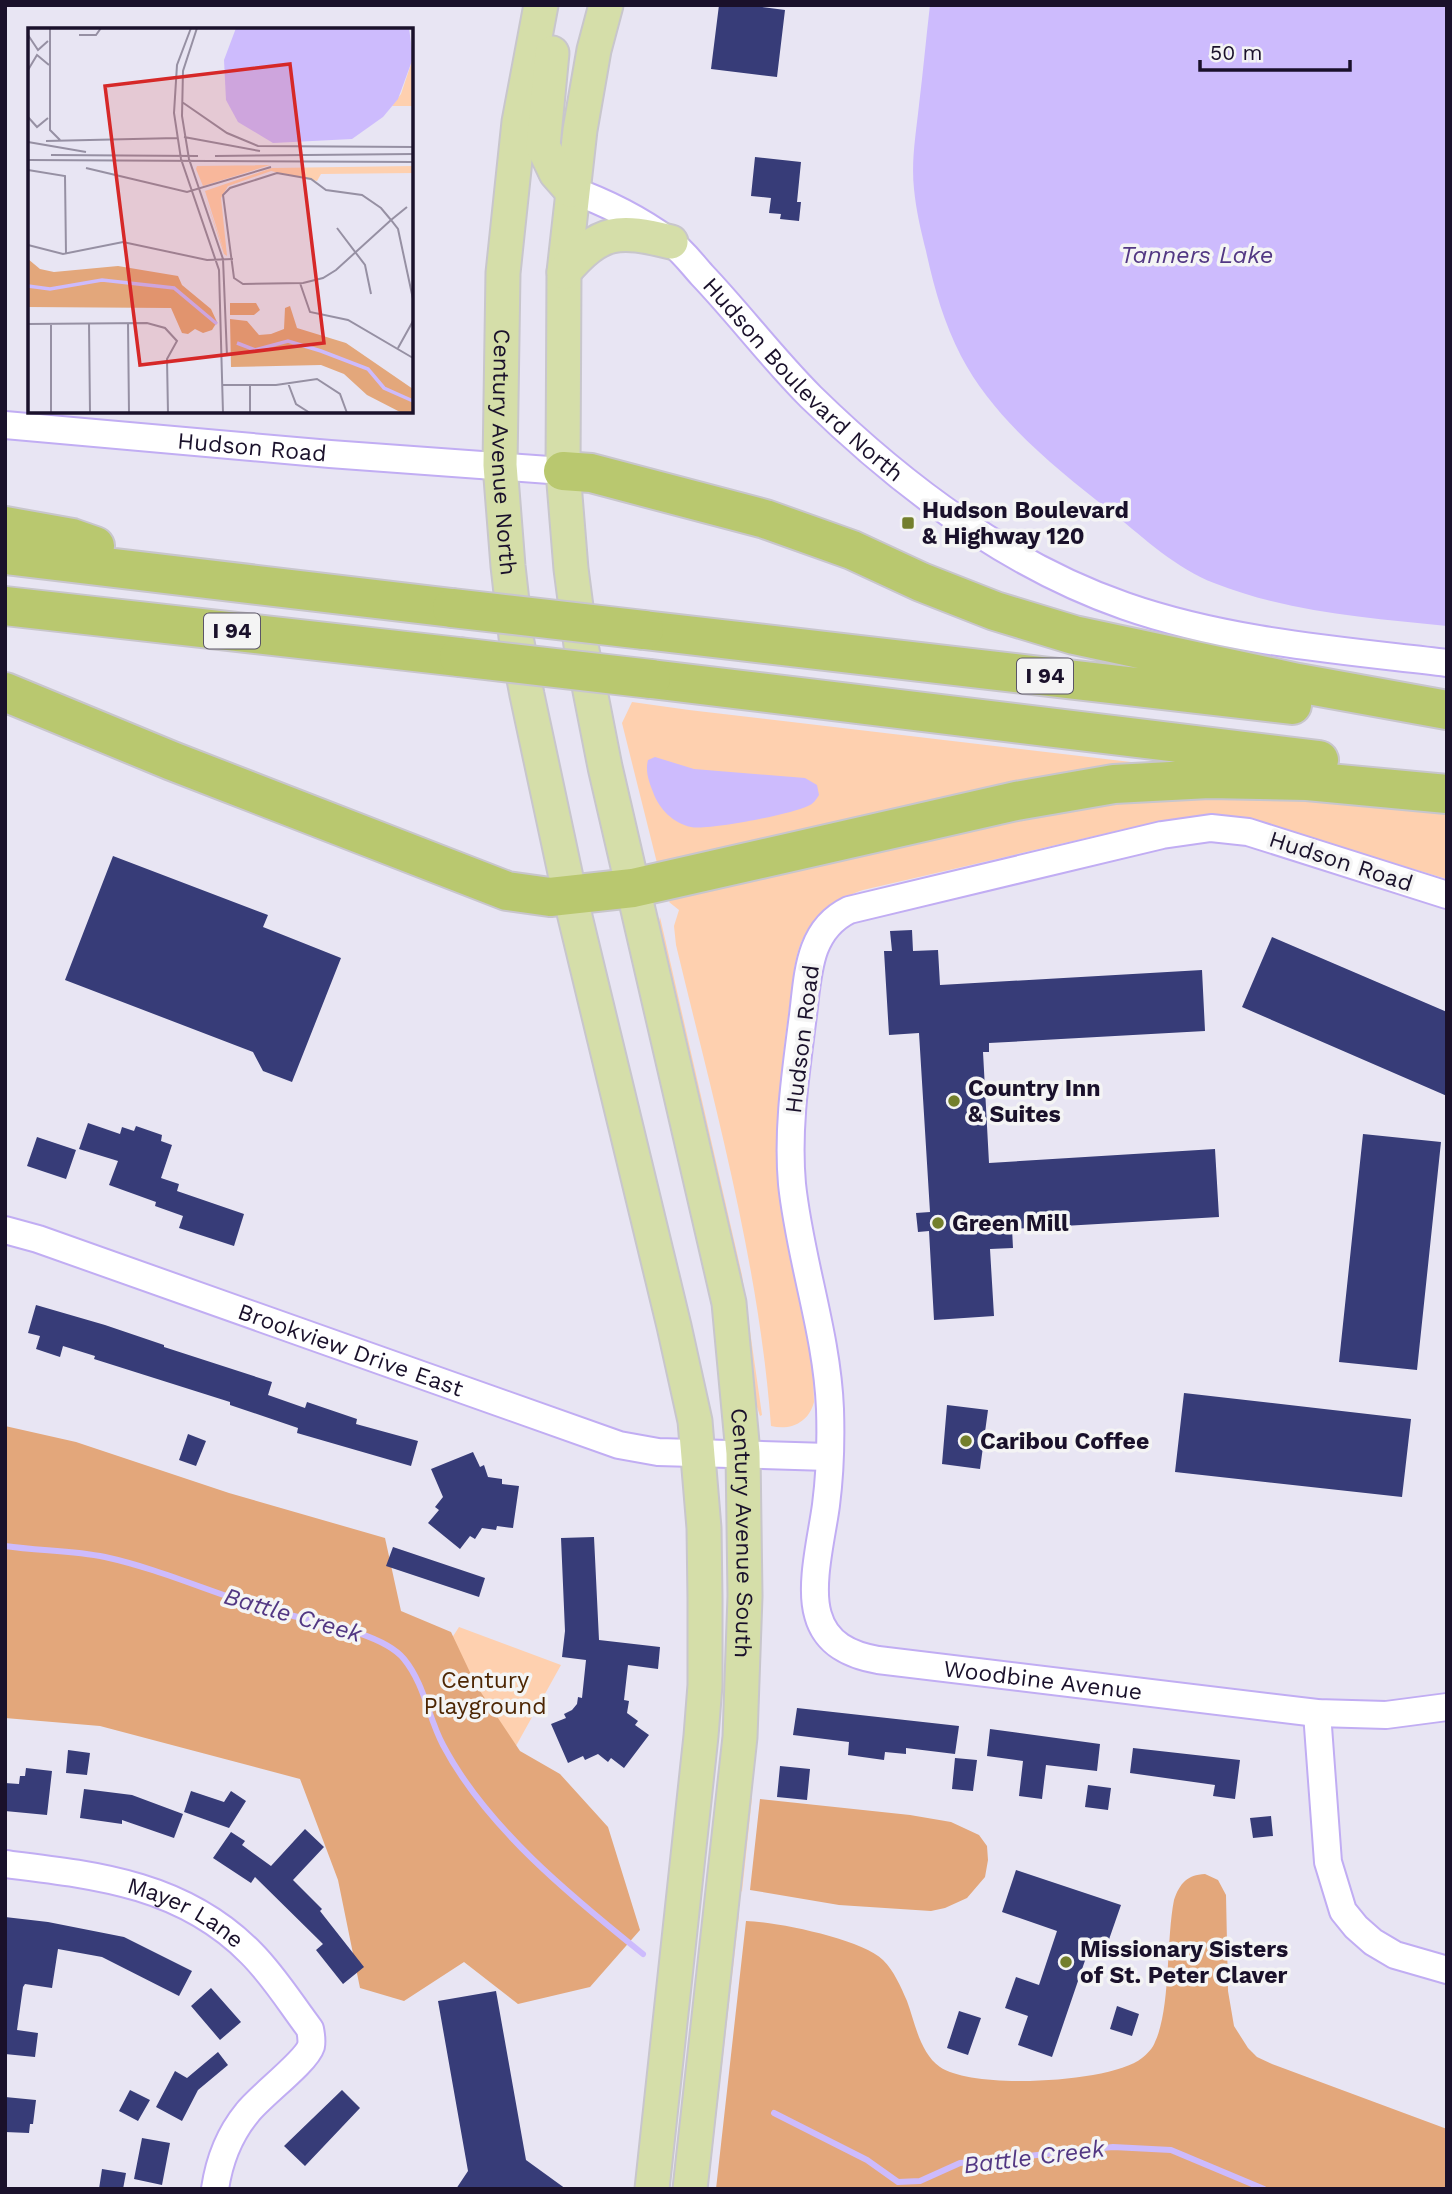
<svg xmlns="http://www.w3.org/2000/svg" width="1452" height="2194" font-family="'Work Sans',sans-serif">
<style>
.green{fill:#fed0af}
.forest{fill:#e3a77b}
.water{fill:#cdbbfd}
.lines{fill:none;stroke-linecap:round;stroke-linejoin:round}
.stream{stroke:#cdbbfd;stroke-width:6}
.building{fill:#373c78}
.minor-casing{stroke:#c1adf3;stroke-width:30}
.major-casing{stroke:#c8c6cc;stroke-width:37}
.highway-casing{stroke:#c8c6cc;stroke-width:42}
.minor{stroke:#fff;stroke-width:26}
.major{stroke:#d5dea9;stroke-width:33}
.highway{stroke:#b9c86f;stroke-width:38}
.highway-bridge-casing{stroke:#c8c6cc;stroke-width:42;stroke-linecap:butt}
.highway-bridge{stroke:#b9c86f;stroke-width:38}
.poi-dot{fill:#737f2c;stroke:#f4f4f4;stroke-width:2.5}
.labels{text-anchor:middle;stroke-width:7;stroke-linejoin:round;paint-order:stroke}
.shield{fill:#f4f4f4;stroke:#5b5567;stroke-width:2}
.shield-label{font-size:21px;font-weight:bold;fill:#1a112b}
.street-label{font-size:23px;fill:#1a112b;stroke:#f4f4f4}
.poi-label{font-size:23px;font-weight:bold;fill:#1a112b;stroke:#f4f4f4;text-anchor:start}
.park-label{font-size:23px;fill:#4d2603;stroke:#f4f4f4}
.water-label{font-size:24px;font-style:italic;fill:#523783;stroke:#f4f4f4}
.inset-river{fill:none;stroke:#cdbbfd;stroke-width:3.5}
.inset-road{fill:none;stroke:#9690a3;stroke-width:2}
.view{fill:#d62828;fill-opacity:0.15;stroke:#d62828;stroke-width:3.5}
.inset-edge{fill:none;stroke:#1a112b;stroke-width:3.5}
</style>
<rect width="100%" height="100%" fill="#e8e5f3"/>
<path class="green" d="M632 702 689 710 1199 770 657 863 622 723Z
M1196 789 1447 809V879L1257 822C1222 815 1190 815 1155 822L863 890C839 898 817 912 805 934 794 954 793 979 790 1001 780 1072 773 1142 782 1213 790 1276 814 1338 814 1402 809 1422 791 1431 771 1426 759 1263 714 1103 676 945L674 926 679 910 669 902 675 895 1032 808Z
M660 917 742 1275 762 1415 760 1416 755 1401 747 1331 658 928Z
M459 1627 561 1665 483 1805 421 1686Z
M745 1797 752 1798 742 1892 736 1884Z
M739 1915 708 2189H702L732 1920Z"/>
<path class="forest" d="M5 1426 76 1442 229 1493 385 1538 401 1611 451 1632 476 1685 520 1751 560 1774 608 1827 640 1930 590 1987 518 2004 464 1962 404 2001 360 1988 338 1880 300 1779 100 1726 5 1718Z
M760 1799 910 1815 951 1822 979 1835 987 1846 988 1860 985 1877 967 1898 945 1908 931 1911 839 1905 750 1890Z
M1205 1874 1218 1880 1226 1895 1228 1991 1234 2026 1248 2048 1257 2057 1272 2064 1447 2129V2189H716L746 1921C777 1922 861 1939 883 1960 894 1971 901 1987 907 2001 915 2023 920 2053 940 2067 973 2090 1111 2083 1142 2058 1147 2054 1153 2048 1155 2042 1171 2008 1166 1940 1174 1900 1180 1883 1187 1875 1205 1874Z"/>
<path class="water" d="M930 5H1447V626C1369 618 1287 612 1214 583 1177 569 1145 539 1114 514 1058 470 995 421 961 356 944 323 934 288 926 251 921 231 916 210 914 189 911 161 916 133 919 105 923 72 926 39 930 5Z
M655 757 694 769 805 778 817 785 819 795C816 800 813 804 808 806 792 814 707 831 691 827 673 823 659 809 653 792 649 782 645 771 648 760Z"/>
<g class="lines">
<path class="stream" d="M5 1546C39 1551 72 1550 105 1557 160 1569 212 1593 266 1609 302 1620 380 1630 404 1659 425 1685 428 1717 443 1745 486 1827 572 1897 643 1954
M774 2113 867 2160 898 2182 920 2181 960 2163 1113 2147 1171 2150 1264 2189"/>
</g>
<path class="building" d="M719 5H748L785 10 777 77 711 69Z
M755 157 801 162 797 202H801L799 221 780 219 781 214 769 213 771 198 751 196Z
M113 856 268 915 263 927 341 958 292 1082 263 1071 253 1052 65 980Z
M912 930 913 951 938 950 940 985 1202 970 1205 1031 989 1043V1052H983L989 1163 1215 1149 1219 1217 1012 1229 1013 1248 990 1249 994 1316 934 1320 929 1231 918 1232 916 1213 930 1212 919 1033 889 1035 884 951H892L890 931Z
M1272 937 1447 1012V1096L1242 1007Z
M88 1123 120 1134 122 1127 134 1131 136 1126 162 1135 161 1141 172 1145 161 1178 179 1184 177 1191 244 1214 234 1246 179 1228 183 1216 155 1206 156 1202 109 1185 118 1161 79 1149Z
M1363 1134 1441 1142 1417 1370 1339 1362Z
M37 1137 76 1150 66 1179 27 1166Z
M36 1305 105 1325 164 1345V1347L272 1382 268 1395 305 1408 307 1402 357 1419 356 1424 418 1441 411 1466 297 1433 298 1428 230 1405V1402L94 1359 95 1356 63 1346 60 1357 36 1349 40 1336 28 1333Z
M1184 1393 1411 1419 1402 1497 1175 1472Z
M947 1405 988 1410 980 1469 942 1464Z
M188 1434 206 1441 196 1466 179 1460Z
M473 1452 480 1467 484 1465 488 1477 502 1479V1484L519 1486 513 1528 497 1526 496 1530 482 1528 475 1539 470 1536 460 1549 428 1523 439 1510 435 1507 443 1497 431 1469Z
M594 1537 599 1640 660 1647 658 1669 628 1665 624 1700 629 1701 627 1713 638 1721 635 1725 649 1735 624 1768 611 1758 608 1762 598 1754 585 1760 583 1756 568 1763 551 1724 566 1718 564 1714 572 1710 577 1704 578 1697 582 1698 586 1660 562 1657 565 1631 561 1538Z
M393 1547 485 1578 479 1597 386 1566Z
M797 1708 959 1726 955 1754 906 1748V1754L885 1752 884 1760 848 1755 849 1742 793 1735Z
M990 1729 1100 1744 1097 1771 1046 1765 1042 1799 1019 1796 1023 1761 987 1756Z
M1133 1748 1240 1760 1235 1799 1213 1796 1215 1785 1130 1773Z
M68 1750 90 1753 87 1775 66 1773Z
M955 1758 977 1760 973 1791 952 1789Z
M780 1766 810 1769 807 1800 777 1797Z
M26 1768 52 1771 47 1815 5 1811V1783L19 1784 20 1776H25Z
M1088 1785 1111 1788 1108 1810 1085 1807Z
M84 1789 132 1795 183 1814 174 1838 122 1820V1824L80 1818Z
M191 1791 224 1802 231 1791 246 1801 229 1828 184 1812Z
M1271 1816 1273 1836 1253 1838 1250 1818Z
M305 1829 324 1847 293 1880 322 1909 320 1911 364 1967 343 1984 316 1950 323 1944 255 1877 251 1883 213 1858 231 1832 245 1841 242 1845 271 1866Z
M1016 1870 1121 1905 1106 1948 1091 1943 1052 2057 1018 2045 1028 2016 1005 2008 1016 1977 1039 1985 1057 1931 1002 1912Z
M5 1917 48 1922 124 1937 192 1971 179 1996 102 1957 58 1949 52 1988 25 1984 23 1987 17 2030 38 2033 35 2057 5 2054Z
M211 1988 241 2022 220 2040 191 2006Z
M496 1991 526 2160 566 2189H456L468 2171 438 2001Z
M1117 2006 1139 2014 1132 2036 1110 2029Z
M959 2011 981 2018 968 2055 947 2048Z
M218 2052 228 2065 198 2090 182 2121 156 2107 175 2071 187 2078Z
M130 2090 150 2100 138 2121 119 2111Z
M342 2090 360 2108 305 2166 284 2146Z
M5 2097 36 2100 33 2124H30L29 2133 5 2132Z
M142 2138 170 2143 162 2185 134 2179Z
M102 2169 126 2173 123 2189H99Z"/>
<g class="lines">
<defs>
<g id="minor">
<path id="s1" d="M571 190C605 202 640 220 669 241 682 250 692 264 702 275 740 315 772 358 811 397 900 484 1007 565 1125 606 1228 642 1339 650 1447 663"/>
<path id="s2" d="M5 425 330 454 563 471"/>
<path id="s3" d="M1447 895 1248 832 1211 828 1162 835 849 910C808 930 808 975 803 1015 796 1071 787 1128 792 1184 800 1260 827 1333 830 1409 831 1440 830 1474 826 1505 822 1536 809 1585 818 1615 826 1644 850 1655 878 1660L1317 1713 1386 1715 1447 1707"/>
<path id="s4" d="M5 1230 38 1239 619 1445 658 1452 828 1457"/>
<path d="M1317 1713 1328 1862 1343 1911 1356 1927 1373 1942 1395 1955 1447 1970"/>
<path id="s5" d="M5 1864C96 1875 183 1884 251 1953 274 1976 291 2004 310 2029 311 2034 312 2041 311 2046 306 2062 260 2096 247 2113 229 2135 219 2162 215 2189"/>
</g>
<g id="major">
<path id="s6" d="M541 5 519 122 503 273 500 465 508 566 516 637 527 695 570 896 674 1326 695 1421 704 1528 705 1599V1685L701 1736 652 2189"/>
<path id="s7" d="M606 5 594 50 580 130 564 272 563 471 571 569 581 645 605 767 729 1303 743 1453 745 1596 740 1737 690 2189"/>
<path d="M552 53 543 146 556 173 571 190"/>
<path d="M564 272C601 229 618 229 671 242"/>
</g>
<path id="highway" d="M563 471 591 473 765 519 852 550 921 582 995 611 1074 635 1298 683 1447 710
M5 526 72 538 95 546
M5 555 452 608
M5 606 459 657
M644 630 1292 705
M651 679 1319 760
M5 692 172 761 507 891 550 897 633 888 1016 801 1114 784 1209 779 1307 781 1447 794"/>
</defs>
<use href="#minor" class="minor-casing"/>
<use href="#major" class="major-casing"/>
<use href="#highway" class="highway-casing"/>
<use href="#minor" class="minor"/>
<use href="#major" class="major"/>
<use href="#highway" class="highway"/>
<defs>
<path id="highway-bridge" d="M452 608 644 630
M459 657 651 679"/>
</defs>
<use href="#highway-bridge" class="highway-bridge-casing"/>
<use href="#highway-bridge" class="highway-bridge"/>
</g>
<g class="poi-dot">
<rect x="901" y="516" width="14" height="14" rx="3.5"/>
<circle cx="954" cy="1101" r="7"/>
<circle cx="938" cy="1223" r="7"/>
<circle cx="966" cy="1441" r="7"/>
<circle cx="1066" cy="1962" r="7"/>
</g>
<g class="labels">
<g class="shield">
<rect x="204" y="613.5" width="56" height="35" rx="5"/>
<rect x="1017" y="658.5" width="56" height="35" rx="5"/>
</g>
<g class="shield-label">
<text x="232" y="638">I 94</text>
<text x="1045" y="683">I 94</text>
</g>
<g class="street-label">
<text dy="8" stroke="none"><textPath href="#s1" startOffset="304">Hudson Boulevard North</textPath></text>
<text dy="8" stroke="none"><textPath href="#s2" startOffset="248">Hudson Road</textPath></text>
<text dy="8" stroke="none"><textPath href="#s6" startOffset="450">Century Avenue North</textPath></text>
<text transform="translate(1341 861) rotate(18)" y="8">Hudson Road</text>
<text transform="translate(802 1039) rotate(-83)" y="8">Hudson Road</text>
<text dy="8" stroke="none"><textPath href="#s4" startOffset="366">Brookview Drive East</textPath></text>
<text dy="8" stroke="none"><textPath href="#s7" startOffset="1550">Century Avenue South</textPath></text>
<text dy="8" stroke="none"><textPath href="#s3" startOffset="1589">Woodbine Avenue</textPath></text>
<text dy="8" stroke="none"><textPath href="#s5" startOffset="189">Mayer Lane</textPath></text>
</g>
<g class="poi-label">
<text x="922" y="518">Hudson Boulevard<tspan x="922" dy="26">&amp; Highway 120</tspan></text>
<text x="968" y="1096">Country Inn<tspan x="968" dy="26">&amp; Suites</tspan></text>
<text x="952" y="1231">Green Mill</text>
<text x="980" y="1449">Caribou Coffee</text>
<text x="1080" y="1957">Missionary Sisters<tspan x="1080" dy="26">of St. Peter Claver</tspan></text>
</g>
<g class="park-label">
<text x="485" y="1688">Century<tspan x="485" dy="26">Playground</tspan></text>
</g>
<g class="water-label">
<text x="1197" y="263">Tanners Lake</text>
<text transform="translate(293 1615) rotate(16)" y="8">Battle Creek</text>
<text transform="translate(1034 2157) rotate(-7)" y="8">Battle Creek</text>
</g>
</g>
<g transform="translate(28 28)">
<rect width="385" height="385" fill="#e8e5f3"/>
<path d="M385 30V78H364L373 66ZM242 137 175 158 168 141 169 138ZM385 138V145L293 146 289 153 243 143 200 158 193 170 199 228 196 226 176 165 197 226 177 163 244 140Z" fill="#fed0af"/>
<path d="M0 231 12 241 26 244 90 238 150 248 154 257 183 281 189 294 184 302 175 305 167 301 160 306 154 305 143 280 0 279ZM202 275H228L232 282 226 287H202ZM262 278 269 300 318 315 385 361V385H374L339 367 316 346 293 337 203 339 202 291 219 293 231 307 243 306 256 301 257 280Z" fill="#e3a77b"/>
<path d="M208 0H381L385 30 370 71 355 89 324 111 245 115 210 94 198 72 196 32Z" fill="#cdbbfd"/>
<path class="inset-river" d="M0 258 22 261 74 252 146 260 189 296M209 315 227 322 260 313 293 323 340 341 356 360 385 373"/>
<path class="inset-road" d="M22 0V102L32 112M163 0 149 37 146 85 153 131 191 242 195 385M169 0 155 43 154 88 161 131 195 231 199 328M0 7 10 22 20 13M51 7H68L73 0M0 42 9 27 21 37M154 74 199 105 230 118 385 119M0 89 9 99 20 90M156 109 232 123M18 113 149 110M0 114 58 124M23 127 170 128M187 128 385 126M0 132 385 134M58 140 159 164 243 139M0 142 37 148 38 226M379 179 363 192 308 242 295 250 275 255 215 256 206 250 195 167 202 160 249 145 283 151 298 162 334 167 353 180 363 192 370 201 385 271M309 200 337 237 343 266M0 217 35 226 95 214 179 232 205 231M272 255 282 284 320 292 385 330M61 295 62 385M100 295 101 385M0 296 119 295 137 300 149 313 139 331 140 385M23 296V385M370 320 385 293M260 355 268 376 282 385M195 357H248L289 351 312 366 319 385M222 358V385"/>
<path class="view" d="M262 36 296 315 112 337 77 58Z"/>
<rect width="385" height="385" class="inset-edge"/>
</g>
<rect width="1452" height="2194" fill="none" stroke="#1a112b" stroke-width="14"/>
<path d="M1200 60v10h150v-10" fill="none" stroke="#1a112b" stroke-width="3.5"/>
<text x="1210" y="60" font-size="21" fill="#1a112b" stroke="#f4f4f4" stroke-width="5" paint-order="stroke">50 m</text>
</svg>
